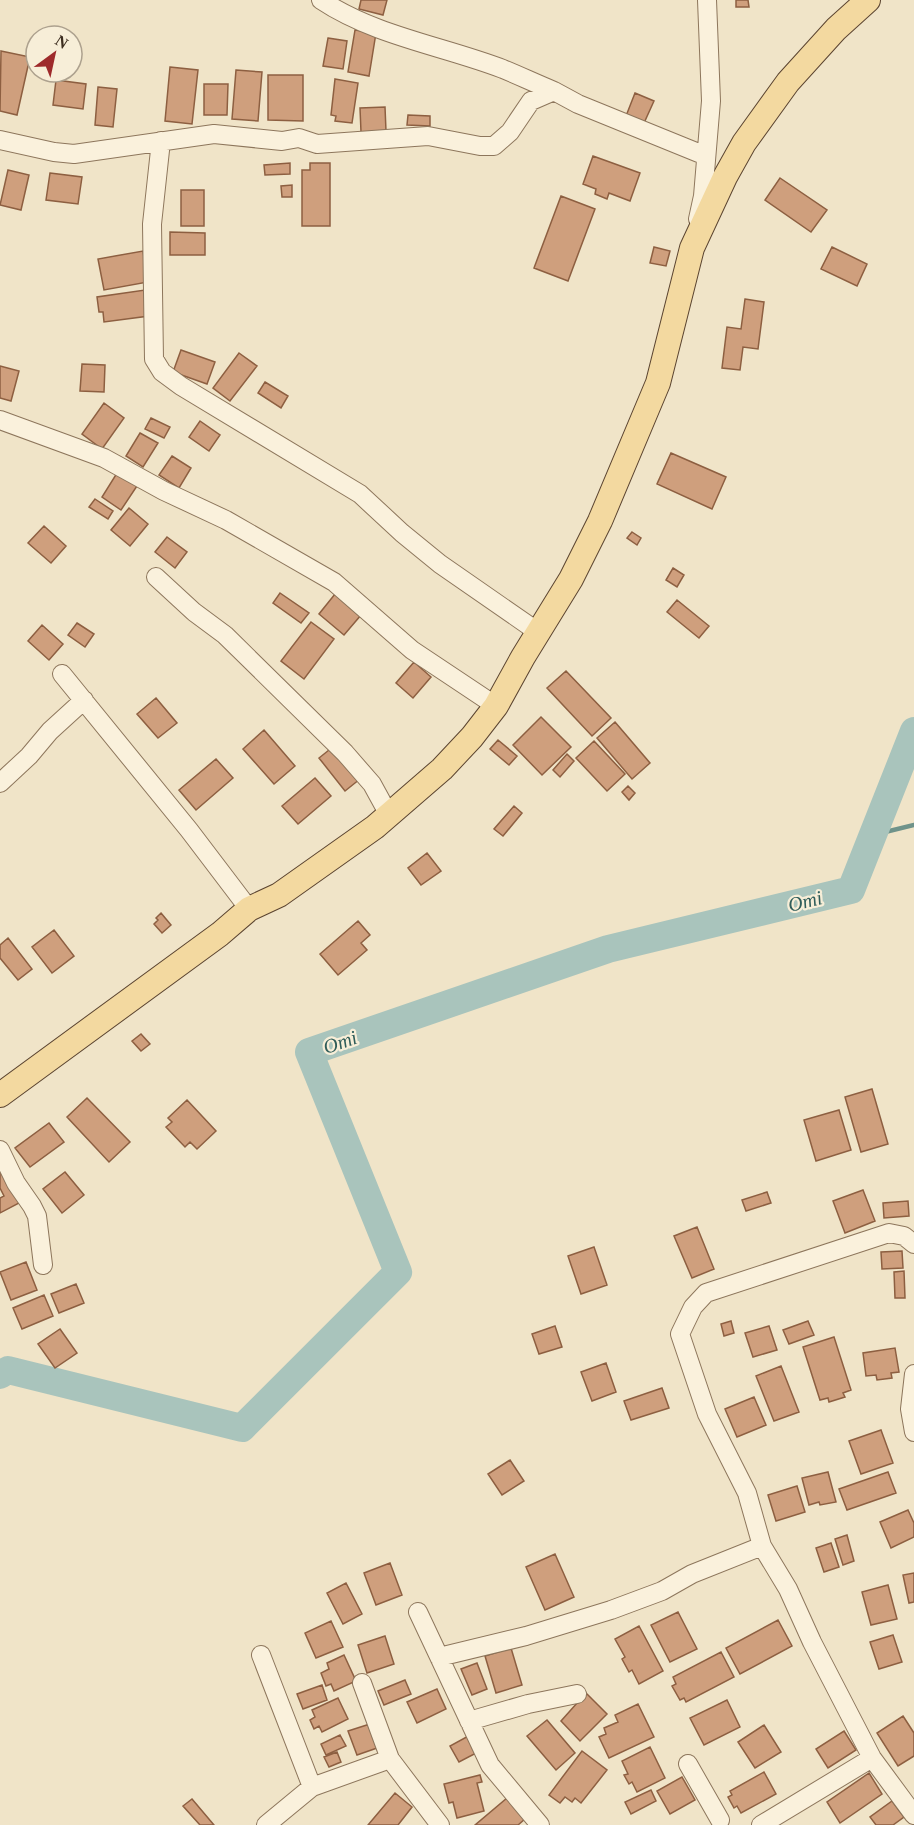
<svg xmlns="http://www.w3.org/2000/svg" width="914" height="1825" font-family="'Times New Roman',serif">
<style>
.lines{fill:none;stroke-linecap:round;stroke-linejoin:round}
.stream{stroke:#6f938a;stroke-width:4.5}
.river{stroke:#a9c4bc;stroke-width:28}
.building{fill:#cf9f7d;stroke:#8d5f41;stroke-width:1.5}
.minor-casing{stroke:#8d765c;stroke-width:20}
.major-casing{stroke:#5b4430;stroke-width:26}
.minor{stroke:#faf1dc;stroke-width:18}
.major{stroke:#f3d9a0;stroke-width:24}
.labels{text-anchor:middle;stroke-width:4.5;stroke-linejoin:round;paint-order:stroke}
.water-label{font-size:20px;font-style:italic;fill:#2f5d5a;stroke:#f7eed8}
</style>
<rect width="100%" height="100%" fill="#f0e4c8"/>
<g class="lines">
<path class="stream" d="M873 835 914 825"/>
<path class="river" d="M0 1375 8 1370 242 1428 398 1272 309 1052 608 949 851 890 914 731"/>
</g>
<path class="building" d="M361 0H387L383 15 359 9Z
M736 0H748L749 7H736Z
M355 30 376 33 369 76 348 72Z
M328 38 347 41 343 69 323 66Z
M1 51 30 57 17 115 0 111Z
M170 67 198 70 192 124 165 121Z
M236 70 262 72 258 121 232 119Z
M268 75H303V121L268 120Z
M335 79 358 83 352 123 335 121 336 116 331 115Z
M56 80 86 84 83 109 53 105Z
M204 84H228L227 115H204Z
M98 87 117 89 113 127 95 125Z
M635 93 654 101 644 123 626 116Z
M385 107 386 131 361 132 360 108Z
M408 115 430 116V126L407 125Z
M593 156 640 173 630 201 609 193 607 199 595 194 596 189 583 184Z
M290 163V174L265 175 264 165Z
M310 163H330V226H302V170H310Z
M8 170 29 175 21 210 0 205Z
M50 173 82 177 78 204 46 200Z
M780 178 827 210 811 232 765 200Z
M292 185V197H282L281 186Z
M181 190H204V226H181Z
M561 196 595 209 568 281 534 268Z
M170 232 205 233V255H170Z
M654 247 670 251 666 266 650 263Z
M832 247 867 264 857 286 821 269Z
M143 251 148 282 104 290 98 259Z
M145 290 149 316 104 322 103 312H99L97 297Z
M745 299 764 302 758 349 743 347 740 370 722 368 727 327 741 329Z
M181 350 215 362 207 384 173 372Z
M239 353 257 366 230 401 213 388Z
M82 364 105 365 104 392 80 391Z
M0 366 19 371 11 401 0 398Z
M265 382 288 396 281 408 258 393Z
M104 403 124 418 102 449 82 434Z
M151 418 170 427 164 438 145 429Z
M200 421 220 435 209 451 189 437Z
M140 433 158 443 143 467 126 456Z
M671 453 726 477 712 509 657 484Z
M172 456 191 468 179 488 159 475Z
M117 473 137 486 121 510 102 497Z
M95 499 113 511 108 519 89 507Z
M129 508 148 524 130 546 111 530Z
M44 526 66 546 51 563 28 543Z
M632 532 641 538 637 545 627 538Z
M167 537 187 552 175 568 155 552Z
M673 568 684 575 677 587 666 580Z
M280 593 309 613 301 623 273 603Z
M335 594 361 615 344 635 319 614Z
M677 600 709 626 699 638 667 612Z
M311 622 334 639 304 679 281 661Z
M77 623 94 634 85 647 68 635Z
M42 625 63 644 49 660 28 641Z
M414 662 431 677 413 698 396 683Z
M566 671 611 718 592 736 547 688Z
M156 698 177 723 158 738 137 714Z
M541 717 571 747 542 775 513 745Z
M615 722 650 763 632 779 597 738Z
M264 730 295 766 274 784 243 749Z
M498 740 517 756 509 765 490 749Z
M594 741 625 774 607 791 576 758Z
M334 746 360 779 345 791 319 758Z
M567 754 574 761 560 777 553 770Z
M216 759 233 778 196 810 179 790Z
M315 778 331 796 298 824 282 806Z
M628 786 635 793 629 800 622 792Z
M514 806 522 813 503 836 494 829Z
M427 853 441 871 421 885 408 868Z
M161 913 171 925 162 933 154 924 158 920 156 918Z
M358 921 370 935 361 943 367 950 338 975 320 954Z
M54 930 74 956 52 973 32 947Z
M8 938 32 969 18 980 0 958V945Z
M141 1034 150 1044 141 1051 132 1041Z
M872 1089 888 1144 861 1152 845 1097Z
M87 1098 130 1142 109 1162 67 1117Z
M187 1100 216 1131 197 1149 190 1142 185 1147 166 1127 172 1122 168 1118Z
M839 1110 851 1150 816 1161 804 1120Z
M49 1123 64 1142 30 1167 15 1148Z
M0 1160 21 1202 0 1213V1198L4 1196 0 1188Z
M65 1172 84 1195 62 1213 43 1189Z
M863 1190 875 1221 845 1233 833 1201Z
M767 1192 771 1203 746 1211 742 1200Z
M908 1201 909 1216 884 1218 883 1203Z
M697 1227 714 1269 692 1278 674 1236Z
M594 1247 607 1285 581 1294 568 1256Z
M902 1251 903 1268 882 1269 881 1252Z
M26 1262 37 1290 11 1300 0 1272Z
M904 1271 905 1298H895L894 1272Z
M76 1284 84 1303 59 1313 51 1294Z
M44 1295 53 1316 22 1329 13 1308Z
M731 1321 734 1333 724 1336 721 1324Z
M808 1321 814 1335 789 1344 783 1330Z
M555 1326 562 1347 539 1354 532 1334Z
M769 1326 777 1350 753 1357 745 1333Z
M60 1329 77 1353 55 1368 38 1344Z
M834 1337 851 1390 843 1393 845 1397 829 1402 828 1398 820 1400 803 1347Z
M895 1348 899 1372 891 1373 892 1378 877 1380 876 1375 866 1376 863 1353Z
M606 1363 616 1392 592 1401 581 1372Z
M781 1366 799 1412 774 1421 756 1376Z
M662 1388 669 1408 631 1420 624 1401Z
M754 1397 766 1425 737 1437 725 1409Z
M881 1430 893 1463 861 1474 849 1441Z
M510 1460 524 1481 502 1495 488 1474Z
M828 1472 836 1502 820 1505 819 1502 809 1505 802 1478Z
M888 1472 896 1493 847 1510 839 1489Z
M797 1486 805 1512 776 1521 768 1495Z
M908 1510 914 1523V1537L891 1548 880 1522Z
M847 1535 854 1561 843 1565 835 1539Z
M831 1543 839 1567 824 1572 816 1548Z
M555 1554 574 1597 545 1610 526 1567Z
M390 1563 402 1595 376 1605 364 1573Z
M914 1573V1602L909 1603 903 1575Z
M346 1583 362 1614 343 1624 327 1593Z
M888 1585 897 1619 871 1625 862 1592Z
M678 1612 697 1649 670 1662 651 1625Z
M778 1620 792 1646 740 1674 726 1648Z
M331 1621 343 1647 316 1658 305 1633Z
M639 1626 663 1671 639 1684 632 1670 629 1672 622 1659 625 1657 615 1639Z
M893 1635 902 1662 879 1669 870 1642Z
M385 1636 394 1664 367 1673 358 1645Z
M511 1648 522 1685 496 1693 485 1656Z
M721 1652 734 1677 686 1702 684 1698 680 1700 672 1686 676 1684 673 1677Z
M344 1655 356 1681 334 1691 331 1684 326 1686 321 1673 329 1669 327 1663Z
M477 1663 487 1689 472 1695 461 1669Z
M405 1680 411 1694 384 1705 378 1691Z
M322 1685 327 1700 303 1709 297 1694Z
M437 1689 446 1709 417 1723 407 1702Z
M586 1693 607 1714 580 1741 561 1721Z
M338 1698 348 1719 322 1732 319 1726 314 1729 310 1720 315 1717 312 1710Z
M727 1700 740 1727 704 1745 690 1718Z
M638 1704 654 1737 609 1758 599 1737 606 1734 604 1728 618 1722 615 1715Z
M903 1716 914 1733V1756L898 1766 877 1733Z
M547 1720 575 1753 556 1770 527 1736Z
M373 1723 380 1747 357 1755 348 1731Z
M764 1725 781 1752 755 1768 738 1742Z
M844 1731 856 1750 828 1768 816 1749Z
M472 1734 482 1750 459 1762 450 1746Z
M340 1735 346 1746 326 1755 321 1744Z
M650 1747 665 1778 637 1792 632 1782 629 1784 624 1775 628 1774 622 1761Z
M582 1751 607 1770 581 1803 575 1798 572 1802 565 1797 560 1803 549 1795Z
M337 1752 341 1762 329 1767 324 1757Z
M764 1772 776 1794 741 1813 737 1806 734 1808 728 1797 732 1795 730 1791Z
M869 1773 882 1794 840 1823 827 1802Z
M480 1775 482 1782 477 1783 484 1811 457 1818 453 1802 449 1803 444 1784Z
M682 1777 695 1800 670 1814 657 1791Z
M651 1790 656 1801 631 1814 625 1802Z
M395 1793 412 1807 398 1825H368Z
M507 1798 525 1819 518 1825H475Z
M192 1799 214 1825H200L183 1806Z
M892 1801 904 1817 893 1825H876L870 1817Z"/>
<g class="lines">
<defs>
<path id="minor" d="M321 0C375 36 443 46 503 69 520 76 537 84 554 91
M0 140 54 152 74 154 214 134 282 141 299 138 317 144 428 136 480 146H494L510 132 531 101 554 91 578 104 706 156
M161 141 152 224 154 359 162 372 181 386 360 494 402 533 440 564 538 632
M698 219 703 196 711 101 707 0
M0 420 104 458 164 491 226 520 334 582 412 650 496 706
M156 577 194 612 225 635 345 753 372 784 389 815
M62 674 189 830 249 909
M0 783 29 756 50 731 84 700
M0 1150 16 1183 32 1206 37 1216 43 1265
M914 1244 904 1236 889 1233 706 1293 693 1307 680 1334 707 1414 747 1493 762 1546 788 1589 812 1642 872 1758 914 1815
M914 1374 910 1409 914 1432
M418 1612 490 1765 540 1825
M261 1655 312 1787
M439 1657 526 1636 611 1610 662 1591 692 1574 762 1546
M362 1683 390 1759 440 1825
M469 1721 528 1704 577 1694
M688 1764 720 1820
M266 1825 312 1787 390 1759
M761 1825 872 1758"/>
<path id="major" d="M0 1095 220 934 249 909 279 895 375 827 442 769 472 737 496 706 523 657 571 579 600 521 658 383 692 248 725 177 744 143 788 82 836 29 868 0"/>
</defs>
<use href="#minor" class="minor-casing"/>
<use href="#major" class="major-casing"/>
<use href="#minor" class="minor"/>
<use href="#major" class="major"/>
</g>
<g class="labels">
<g class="water-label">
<text transform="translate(805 901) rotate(-14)" y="7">Omi</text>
<text transform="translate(340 1042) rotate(-19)" y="7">Omi</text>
</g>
</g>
<g transform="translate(54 54) rotate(33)"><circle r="28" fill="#f7eed8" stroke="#ada18e" stroke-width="1.5"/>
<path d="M0-4.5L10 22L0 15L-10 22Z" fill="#9e2a2b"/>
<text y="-9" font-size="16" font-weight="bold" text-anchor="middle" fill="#3d2e20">N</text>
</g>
</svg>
